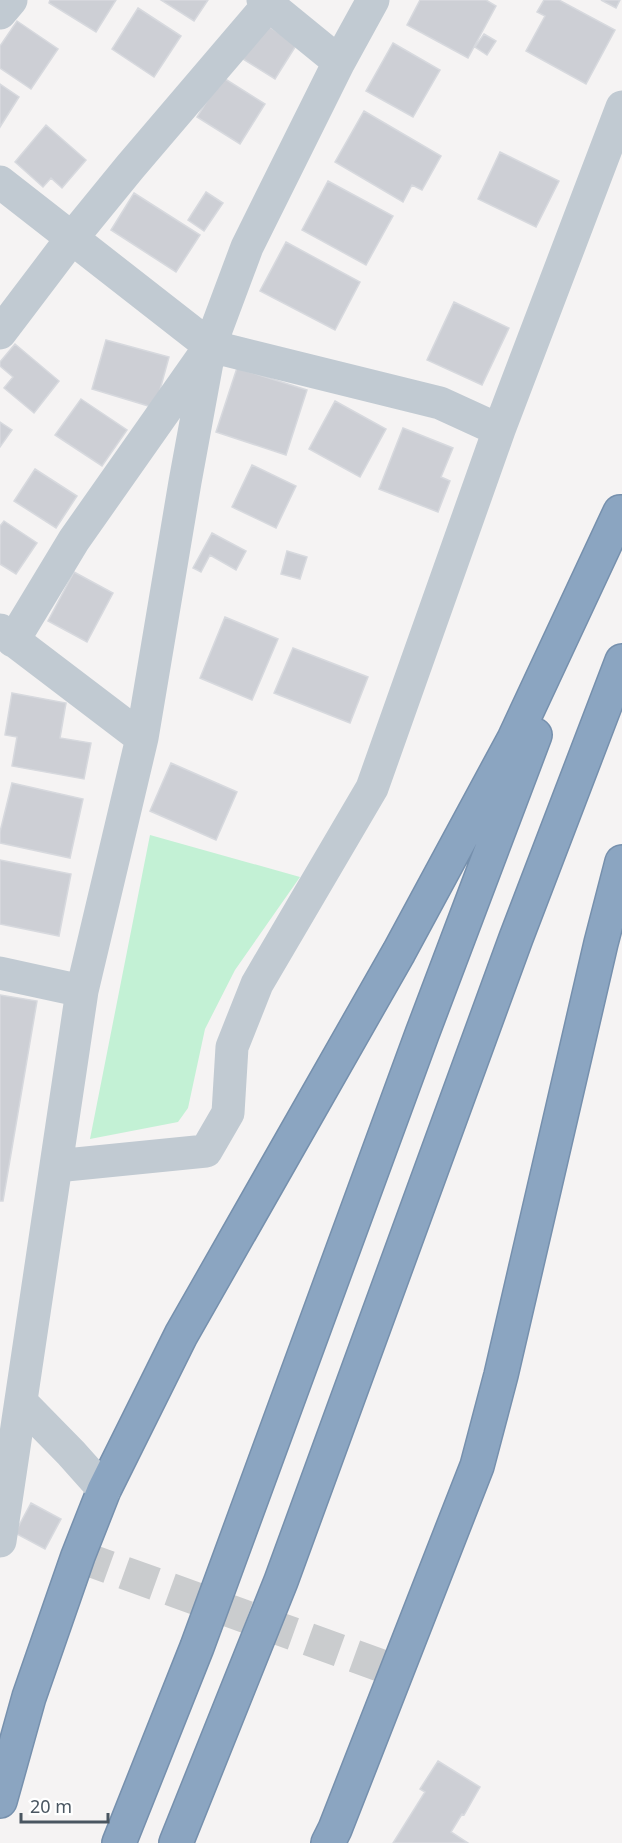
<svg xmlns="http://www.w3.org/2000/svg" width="622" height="1843" font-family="'Noto Sans',sans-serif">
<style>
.green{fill:#c3f1d5}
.building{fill:#cdcfd5;stroke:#d7d9de;stroke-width:1.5}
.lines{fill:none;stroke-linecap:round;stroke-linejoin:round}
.highway-tunnel{stroke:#caccce;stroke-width:33;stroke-dasharray:33 16;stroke-linecap:butt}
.highway-casing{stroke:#7690ad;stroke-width:36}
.minor{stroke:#c1cad2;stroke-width:33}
.highway{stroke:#8ba5c1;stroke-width:33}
</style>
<rect width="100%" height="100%" fill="#f5f3f3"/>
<path class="green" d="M150 835 300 877 235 970 205 1029 188 1108 178 1122 90 1139Z"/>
<path class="building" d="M50 0H116L96 32 49 3Z
M161 0H208L194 21Z
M420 0H486L496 6 468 58 407 25Z
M544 0H559L615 30 586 84 526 51 545 16 537 12Z
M601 0H620L616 8Z
M138 8 181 36 154 77 112 49Z
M17 21 58 49 31 89 0 68V46Z
M265 24 297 44 275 79 243 59Z
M484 34 496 41 487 55 475 47Z
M393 43 440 70 413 117 366 91Z
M222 77 265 104 240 144 197 117Z
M0 84 19 97 0 127Z
M364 111 441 156 422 190 412 185 403 202 335 162Z
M46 125 86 160 62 188 51 178 43 187 15 162Z
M500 152 559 181 536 227 478 199Z
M328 181 393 216 366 265 302 230Z
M206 192 223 203 204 231 188 220Z
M134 193 200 235 176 272 111 230Z
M286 242 360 282 335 330 260 291Z
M454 302 509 328 482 385 427 360Z
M106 340 169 357 155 408 92 389Z
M15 344 59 381 34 413 4 388 13 377 0 366V362Z
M237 368 307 390 286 455 216 432Z
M81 399 127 430 102 466 55 435Z
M335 401 386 429 360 477 309 449Z
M0 422 12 430 0 447Z
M403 428 453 448 441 477 450 481 438 512 379 489Z
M252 465 296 486 276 528 232 507Z
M35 469 77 496 56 528 14 501Z
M4 521 37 543 16 574 0 564V526Z
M212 533 246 551 236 570 210 555 201 572 193 568Z
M287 551 307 557 300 579 281 574Z
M74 572 113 593 87 642 48 621Z
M225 617 278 639 252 700 200 678Z
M293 648 368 677 350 723 274 693Z
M12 693 66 703 60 738 91 743 84 779 12 766 17 737 5 735Z
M171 763 237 792 216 840 150 811Z
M12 783 83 799 70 858 0 843V832Z
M0 860 71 874 59 936 0 924Z
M0 995 37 1001 3 1201H0Z
M31 1503 61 1519 45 1549 15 1533Z
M438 1761 480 1787 464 1815 462 1814 451 1832 468 1843H393L425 1792 420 1789Z"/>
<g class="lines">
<path class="highway-tunnel" d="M78 1556 396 1671"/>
<defs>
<path id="highway" d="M0 1801 29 1697 78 1556 104 1490 181 1335 399 952 514 739 620 512
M119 1843 197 1647 422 1034 535 735
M176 1843 281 1581 516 938 622 661
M328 1843 335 1829 477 1466 501 1375 601 943 622 862"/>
</defs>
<use href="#highway" class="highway-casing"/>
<path class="minor" d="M263 0 339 62
M0 13 11 0
M0 182 210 346 440 403 499 430
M0 333 72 238 130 167 269 4
M0 630 142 738
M13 641 74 540 204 355
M0 973 82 991
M56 1166 206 1151 228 1113 232 1047 257 984 372 788 499 430 622 107
M21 1402 71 1453 104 1490
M0 1541 82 991 142 738 185 482 210 346 247 247 339 62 373 0"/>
<use href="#highway" class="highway"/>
</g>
<path d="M21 1813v9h87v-9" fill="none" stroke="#4a5661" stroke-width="3"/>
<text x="30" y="1813" font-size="18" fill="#4a5661" stroke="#ffffff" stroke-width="4.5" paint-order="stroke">20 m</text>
</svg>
